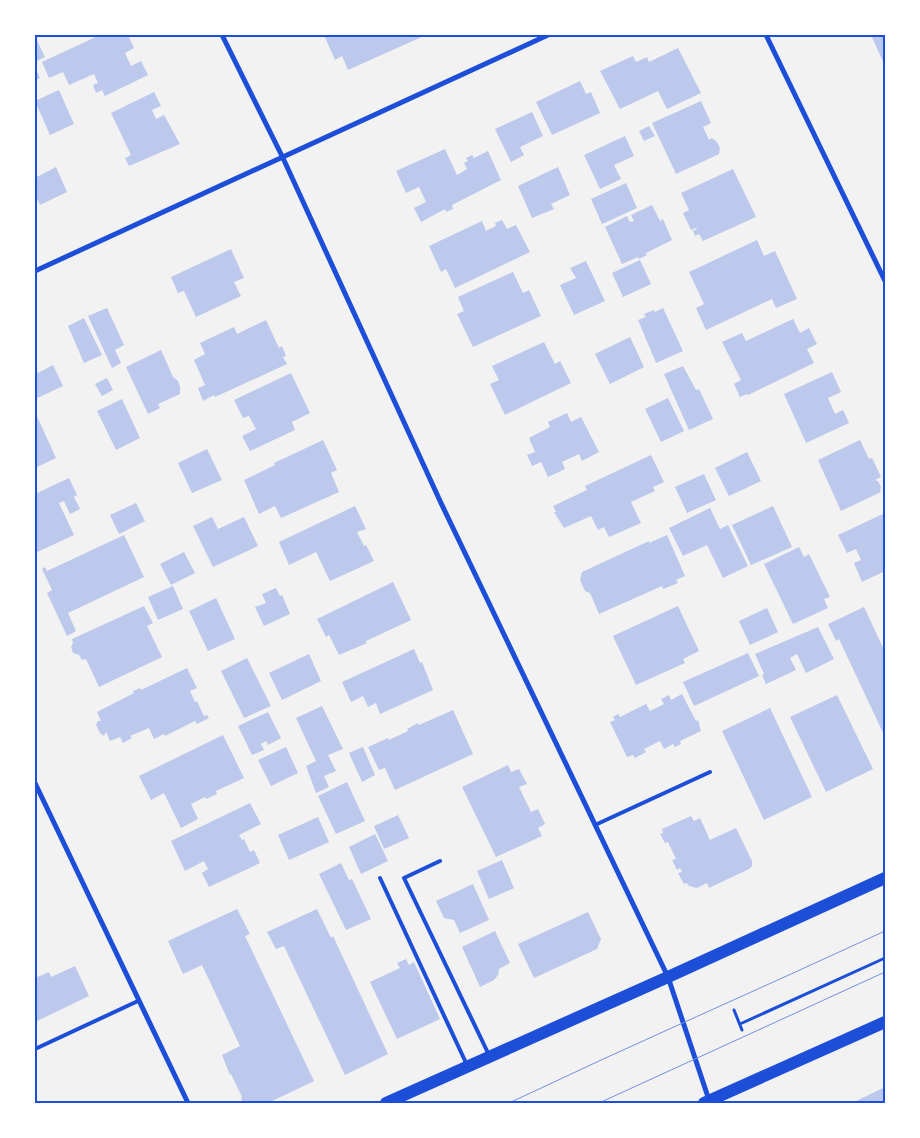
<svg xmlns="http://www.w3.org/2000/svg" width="920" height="1138" font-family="Ubuntu,sans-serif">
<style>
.building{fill:#bdc9ec}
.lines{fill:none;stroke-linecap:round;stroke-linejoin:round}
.path{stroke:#1d4ed8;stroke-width:3}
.service{stroke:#1d4ed8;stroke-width:4}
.minor{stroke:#1d4ed8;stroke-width:5}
.primary{stroke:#1d4ed8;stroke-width:12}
.tram{stroke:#7290e2;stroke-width:1}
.neatline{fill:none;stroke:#1d4ed8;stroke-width:2}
</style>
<rect width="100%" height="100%" fill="#f2f2f2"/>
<path class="building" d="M100 35H128L134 48 125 53 131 66 141 61 148 75 105 96 102 90 96 93 93 85 98 83 94 74 69 85 63 72 49 78 42 62Z
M324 35H375L376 36 379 35H426L348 70 342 56 335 60Z
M871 35H885V66Z
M35 36 45 57 35 62Z
M678 48 701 93 667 109 658 91 620 109 600 71 633 56 636 62 647 57 649 62Z
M35 67 40 78 35 80Z
M580 81 586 94 591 92 600 113 552 135 536 102Z
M59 90 74 124 50 135 35 101Z
M154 92 161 106 152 110 156 119 164 115 180 144 129 166 125 158 131 155 111 113Z
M701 101 711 123 703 127 709 140 712 138 717 142 720 148 719 154 676 174 652 123Z
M532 112 543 136 520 147 524 155 511 162 495 129Z
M649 126 655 136 644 141 639 131Z
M625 136 634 156 614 165 621 179 600 189 584 155Z
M445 149 457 175 467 169 464 163 468 161 466 158 472 155 474 158 488 151 501 180 452 205 453 209 446 212 445 209 421 222 414 208 426 202 419 187 406 193 396 171Z
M56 167 67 192 40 205 35 194V178Z
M558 167 570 195 551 204 554 209 532 218 518 186Z
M733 169 756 217 703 241 699 234 695 236 693 231 697 229 696 228 691 230 683 213 689 210 681 193Z
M626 183 637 208 602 224 591 199Z
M652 205 660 221 663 219 672 240 646 253 647 255 639 259 638 257 622 264 605 227 627 216 630 222 634 221 631 215Z
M502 220 507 229 516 225 530 252 455 288 446 269 441 272 429 246 482 221 486 231 496 226 495 223Z
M757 240 764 256 775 251 797 299 776 308 772 299 706 330 696 308 704 304 689 272Z
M231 249 244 278 234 282 241 296 196 317 184 291 178 293 171 277Z
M640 260 651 284 623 297 612 273Z
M586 261 605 301 574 315 560 285 576 278 570 268Z
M513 272 523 293 529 290 541 316 473 347 457 314 464 311 458 297Z
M107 308 124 345 115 350 121 363 112 368 88 316Z
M663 308 683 351 656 363 638 320 646 317 644 314 654 310 655 312Z
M84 318 102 355 84 363 68 326Z
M793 319 800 333 809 328 817 344 807 349 814 363 748 395 747 394 740 397 734 384 741 380 722 342 742 333 746 341Z
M266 320 279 348 282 346 286 356 283 357 287 364 215 397 214 395 203 401 198 388 205 385 194 360 205 354 200 343 234 327 237 334Z
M630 337 644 367 610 384 595 354Z
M544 342 555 364 560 361 571 383 505 415 490 384 499 380 492 366Z
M161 350 173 377 178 381 180 387V394L158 404 160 408 148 414 126 367Z
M53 365 63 386 35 399V367L38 373Z
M683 366 696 390 699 389 713 419 689 430 664 374Z
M832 372 841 392 828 398 835 414 843 410 849 423 806 443 784 394Z
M291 373 310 413 292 422 295 430 250 451 242 436 256 429 249 416 243 418 234 400Z
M107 378 113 390 102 396 95 384Z
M668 398 684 431 661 442 645 409Z
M122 399 140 438 116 450 97 411Z
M35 412 56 458 35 468Z
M567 413 571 422 581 417 599 452 582 461 579 454 562 462 565 469 548 477 541 462 532 466 527 455 535 452 529 438 550 427 548 422Z
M323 440 337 470 331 473 339 492 281 518 275 506 259 514 244 480 275 465 274 463Z
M860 440 869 459 872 458 881 477 875 480 878 481 881 487 880 490 881 492 841 511 818 460Z
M207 449 222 480 192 493 178 463Z
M747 452 761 481 729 496 715 468Z
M651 455 664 482 653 487 655 491 631 502 641 523 609 537 604 527 598 530 591 516 564 528 554 512H556L553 506 587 490 585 486Z
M704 474 716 500 687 513 675 487Z
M69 478 77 495 74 497 80 509 70 514 64 501 59 503 74 535 35 553V494Z
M136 503 145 521 119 534 110 515Z
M355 506 366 529 357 532 364 546 366 545 374 561 330 581 316 552 289 565 279 542Z
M773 506 792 547 751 565 732 525Z
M710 508 720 529 728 525 748 566 723 578 707 545 683 556 669 528Z
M885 513V571L862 582 854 563 861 560 856 549 847 553 838 535Z
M212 517 218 529 244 517 258 546 213 567 193 526Z
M124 535 144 577 68 613 76 631 67 636 47 593 52 590 42 569 45 567 47 571Z
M667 535 685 576 676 580 678 583 663 589 662 586 599 614 590 593 585 591 580 580 582 572 649 541V543Z
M799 547 804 557 809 554 830 597 824 599 828 608 793 624 764 564Z
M184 552 195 573 171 585 160 564Z
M393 582 411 620 366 641 367 643 339 655 329 635 326 637 317 619Z
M173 586 183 609 158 620 148 597Z
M276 588 280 596 282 595 290 614 264 626 255 607 266 603 262 594Z
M216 598 235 639 208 651 189 611Z
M144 606 153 623 147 626 162 657 99 687 86 659 82 660 79 655 73 653 71 647 73 643 72 639Z
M678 606 699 651 683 659 685 663 636 685 613 636Z
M864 607 885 652V737L839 639 836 641 828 624Z
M767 608 778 632 750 645 739 621Z
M818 627 834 659 806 673 797 654 790 658 796 670 766 684 762 675 764 674 755 654Z
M414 649 420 663 422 662 433 690 380 714 376 703 368 707 363 696 351 702 342 682Z
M748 653 759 676 694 706 683 682Z
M309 654 321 681 282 700 269 673Z
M247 658 271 706 244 718 221 671Z
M187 668 197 688 190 691 195 702 197 701 204 716 207 715 209 718 197 724 195 721 165 736 164 734 154 739 149 728 130 736 132 738 123 743 120 737 110 741 106 732 104 736 100 733 96 725 98 721H101L97 712 134 693 133 691 140 688 141 690Z
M682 694 696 721 698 720 701 731 680 741 681 744 675 747 673 744 664 749 660 741 644 749 646 752 635 758 633 755 627 757 610 722 615 720 613 717 618 714 620 717 646 704 650 711 664 704 661 699 669 695 671 700Z
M837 695 873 769 826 792 790 717Z
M322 706 343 749 328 755 336 771 324 776 329 787 316 793 306 766 316 761 296 718Z
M770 708 812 797 764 820 722 731Z
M453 710 473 754 395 790 385 768 379 770 368 747 388 738 389 740 408 731 407 729 418 723 419 725Z
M268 712 281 738 268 745 266 741 261 744 264 750 252 755 238 726Z
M223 735 244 778 216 791 217 794 206 799 205 797 191 804 198 819 181 828 164 793 151 800 139 776Z
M286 747 298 773 271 786 258 760Z
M363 747 375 775 362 782 349 753Z
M508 765 511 772 519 769 527 784 519 787 531 812 538 809 545 824 538 828 542 836 496 857 462 787Z
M347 782 365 821 336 834 318 796Z
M250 803 261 824 239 835 242 840 244 839 250 852 254 850 260 863 209 887 202 873 208 869 204 861 185 871 171 841Z
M398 815 409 838 384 849 374 826Z
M691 816 694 821 700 818 710 840 736 828 752 861V866L749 869 709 888 707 883 697 888 689 886 687 883 684 884 678 873 682 872 680 868 677 870 672 860 676 859 668 842 665 843 660 834 663 833 662 829Z
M318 817 329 842 289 860 278 835Z
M375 834 388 861 361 874 349 847Z
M502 860 514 888 489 899 477 871Z
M341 863 349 880 352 879 371 919 346 930 319 874Z
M473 884 489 920 460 933 454 920 444 918 436 901Z
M237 909 250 934 245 936 314 1081 268 1103H243L241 1098 242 1097 231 1074 230 1075 222 1055 240 1046 202 965 183 974 168 941Z
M317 909 331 938 333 936 388 1054 345 1075 284 946 276 949 267 932Z
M588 912 601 939 597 949 534 978 518 944Z
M495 931 510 963 499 969 498 975 494 980 480 987 462 947Z
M406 959 409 965 414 962 440 1019 397 1039 370 982 400 968 397 963Z
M75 966 89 996 35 1022V978L49 972 51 977Z
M885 1087V1103H852Z"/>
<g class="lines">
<path class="path" d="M734 1010 742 1030
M740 1024 885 958"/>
<path class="service" d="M595 825 710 772
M440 861 404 878 489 1055
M380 878 467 1065
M35 1049 138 1001"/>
<path class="minor" d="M222 35 283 158 441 503 668 977 709 1100
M766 35 885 281
M35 271 548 35
M35 783 188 1103"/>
<path class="primary" d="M386 1103 668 977 885 878
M704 1103 885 1022"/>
<path class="tram" d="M509 1103C633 1044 760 989 885 931
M599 1103 885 972"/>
</g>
<rect width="920" height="1138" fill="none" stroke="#ffffff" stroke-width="72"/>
<rect x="36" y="36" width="848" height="1066" class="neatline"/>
</svg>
